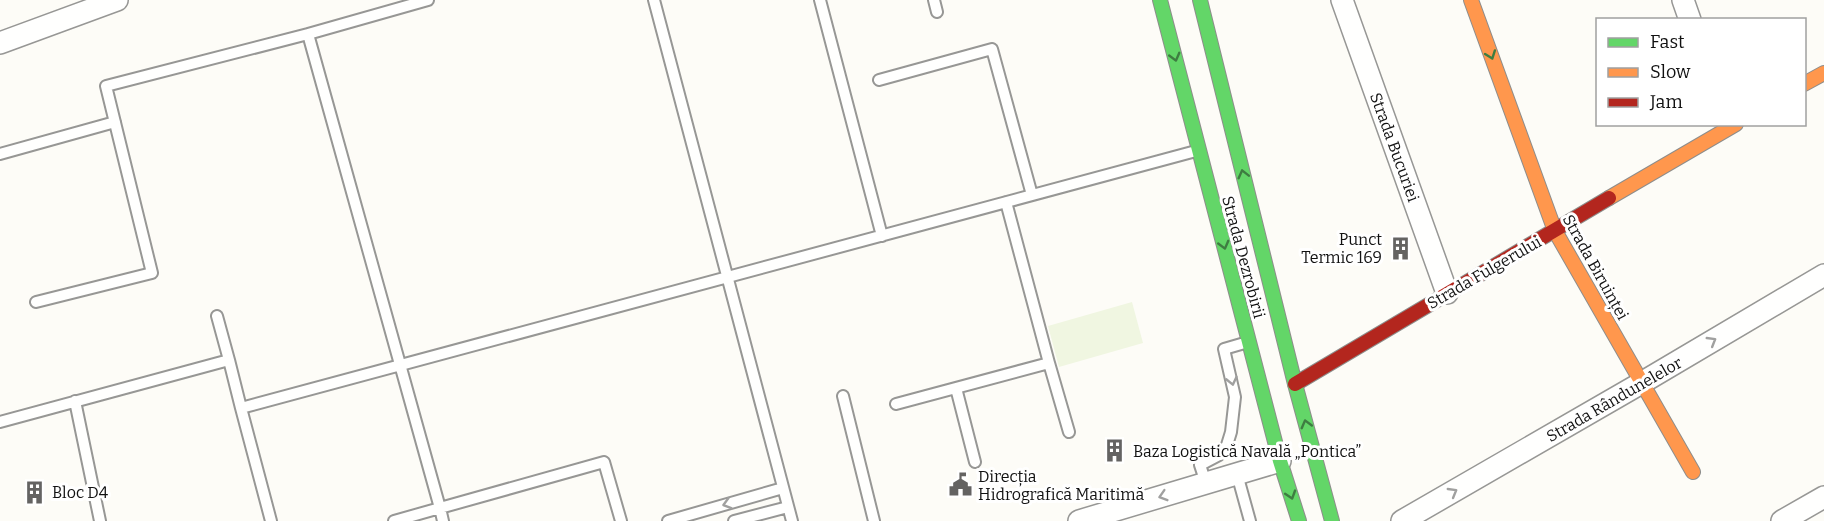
<svg xmlns="http://www.w3.org/2000/svg" width="1824" height="521" font-family="Bitter,serif">
<style>
.pitch{fill:#f0f6e1}
.lines{fill:none;stroke-linecap:round;stroke-linejoin:round}
.lane-casing{stroke:#979795;stroke-width:14}
.street-casing{stroke:#979795;stroke-width:24}
.fast-casing{stroke:#8e8d8b;stroke-width:16}
.slow-casing{stroke:#8e8d8b;stroke-width:16}
.jam-casing{stroke:#8e8d8b;stroke-width:16}
.lane{stroke:#fffffe;stroke-width:10}
.street{stroke:#fffffe;stroke-width:21}
.fast{stroke:#63d668;stroke-width:14}
.slow{stroke:#ff974d;stroke-width:14}
.jam{stroke:#b3261e;stroke-width:14}
.oneway{stroke:#3e7d41}
.oneway2{stroke:#a0a09f}
.labels{text-anchor:middle;stroke-width:6;stroke-linejoin:round;paint-order:stroke}
.street-label{font-size:16px;fill:#111;stroke:#fff}
.poi-label{font-size:16px;fill:#111;stroke:#fff;text-anchor:start}
</style>
<rect width="100%" height="100%" fill="#fdfcf7"/>
<path class="pitch" d="M1132 302 1143 343 1059 367 1048 326Z"/>
<g class="lines">
<defs>
<path id="lane" d="M428 0 308 34 440 508 604 462 621 521
M654 0 792 521
M820 0 882 236
M934 0 937 12
M879 80 992 49 1032 195
M0 154 115 122
M36 302 152 273 106 86 308 34
M217 316 229 360
M1049 363 1069 432
M956 388 975 462
M843 396 874 521
M75 401 100 521
M896 404 1049 363 1006 202
M241 408 271 521
M0 422 229 360 241 408 1196 151
M1237 474 1250 521
M1206 483 1200 465 1219 455 1227 445 1231 432 1235 397 1224 349 1248 342
M394 521 440 508 443 521
M668 521 783 488
M734 521 788 507"/>
<path id="street" d="M1342 0 1447 293
M1683 0 1690 20
M0 43 117 0
M1079 521 1280 461
M1402 521 1643 382 1824 275
M1782 521 1824 497"/>
<path id="fast" d="M1160 0 1280 461 1299 521
M1200 0 1295 384 1332 521"/>
<path id="slow" d="M1471 0 1555 231 1693 472
M1804 84 1824 73
M1609 198 1736 124"/>
<path id="jam" d="M1295 384 1609 198"/>
</defs>
<use href="#lane" class="lane-casing"/>
<use href="#street" class="street-casing"/>
<use href="#fast" class="fast-casing"/>
<use href="#slow" class="slow-casing"/>
<use href="#jam" class="jam-casing"/>
<use href="#lane" class="lane"/>
<use href="#street" class="street"/>
<use href="#fast" class="fast"/>
<use href="#slow" class="slow"/>
<use href="#jam" class="jam"/>
</g>
<defs><path id="oneway-chevron" d="M-2-3.5L2.5 0L-2 3.5" fill="none" stroke-width="1.6" stroke-linecap="round" stroke-linejoin="round" transform="scale(1.5)"/></defs>
<g class="oneway">
<use href="#oneway-chevron" transform="translate(1491 55) rotate(70)"/>
<use href="#oneway-chevron" transform="translate(1175 57) rotate(75)"/>
<use href="#oneway-chevron" transform="translate(1243 174) rotate(-104)"/>
<use href="#oneway-chevron" transform="translate(1224 245) rotate(75)"/>
<use href="#oneway-chevron" transform="translate(1306 424) rotate(-105)"/>
<use href="#oneway-chevron" transform="translate(1291 495) rotate(72)"/>
</g>
<g class="oneway2">
<use href="#oneway-chevron" transform="translate(1712 341) rotate(-31)"/>
<use href="#oneway-chevron" transform="translate(1232 381) rotate(77)"/>
<use href="#oneway-chevron" transform="translate(1453 492) rotate(-30)"/>
<use href="#oneway-chevron" transform="translate(1163 496) rotate(163)"/>
<use href="#oneway-chevron" transform="translate(727 504) rotate(164)"/>
</g>
<defs>
<symbol id="building-bare" viewBox="-9 -9 18 18"><path d="M-4-6H4V6H1V3H-1V6H-4ZM-2.5-4.3h1.7v1.8h-1.7ZM.8-4.3h1.7v1.8H.8ZM-2.5-1h1.7V.8h-1.7ZM.8-1h1.7V.8H.8Z" fill="#646362" stroke="#fff" stroke-width="2.5" paint-order="stroke"/></symbol>
<symbol id="civic-bare" viewBox="-9 -9 18 18"><path d="M-.6-6.5H3V-4.5H.6V-3L4-1V1h2V6H-6V1h2V-1L-.6-3ZM-1.2 2.5V6h2.4V2.5Z" fill="#646362" stroke="#fff" stroke-width="2.5" paint-order="stroke"/></symbol>
</defs>
<g fill-rule="evenodd">
<use href="#building-bare" x="1384" y="232" width="33" height="33"/>
<use href="#building-bare" x="1098" y="434" width="33" height="33"/>
<use href="#civic-bare" x="944" y="468" width="33" height="33"/>
<use href="#building-bare" x="18" y="476" width="33" height="33"/>
</g>
<g class="labels">
<g class="street-label">
<text transform="translate(1395 147) rotate(70)" y="6">Strada Bucuriei</text>
<text transform="translate(1244 257) rotate(75)" y="6">Strada Dezrobirii</text>
<text transform="translate(1596 267) rotate(61)" y="6">Strada Biruinței</text>
<text transform="translate(1484 272) rotate(-30)" y="6">Strada Fulgerului</text>
<text transform="translate(1614 399) rotate(-30)" y="6">Strada Rândunelelor</text>
</g>
<g class="poi-label">
<text x="1382" y="245" text-anchor="end">Punct<tspan x="1382" dy="18">Termic 169</tspan></text>
<text x="1133" y="457">Baza Logistică Navală „Pontica”</text>
<text x="978" y="482">Direcția<tspan x="978" dy="18">Hidrografică Maritimă</tspan></text>
<text x="52" y="498">Bloc D4</text>
</g>
</g>
<rect x="1596" y="18" width="210" height="108" fill="#ffffff" stroke="#a0a0a0" stroke-width="1.5"/>
<rect x="1608" y="38" width="30" height="9" fill="#63d668" stroke="#a0a0a0" stroke-width="1.5"/>
<text x="1650" y="48" font-size="18" fill="#111111">Fast</text>
<rect x="1608" y="68" width="30" height="9" fill="#ff974d" stroke="#a0a0a0" stroke-width="1.5"/>
<text x="1650" y="78" font-size="18" fill="#111111">Slow</text>
<rect x="1608" y="98" width="30" height="9" fill="#b3261e" stroke="#a0a0a0" stroke-width="1.5"/>
<text x="1650" y="108" font-size="18" fill="#111111">Jam</text>
</svg>
